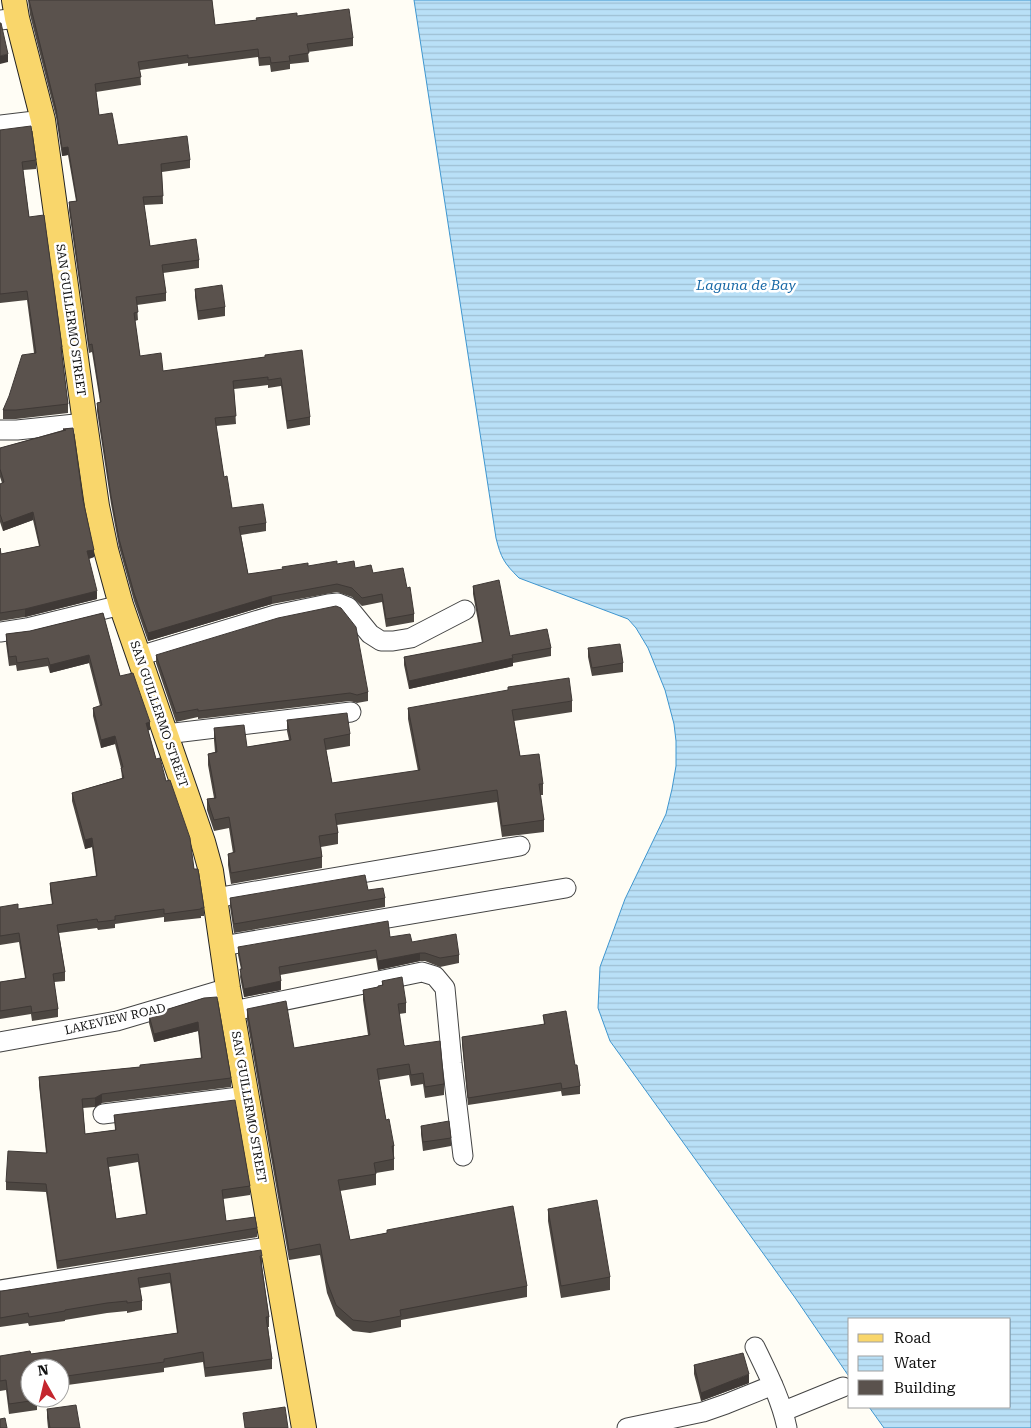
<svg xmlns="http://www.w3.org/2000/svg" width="1031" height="1428" font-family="'Roboto Serif',serif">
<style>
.water{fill:url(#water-rules);stroke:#3f96cf}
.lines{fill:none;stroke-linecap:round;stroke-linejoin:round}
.minor-casing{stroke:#444;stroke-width:21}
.major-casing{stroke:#222;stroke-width:26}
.minor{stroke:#fff;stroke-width:19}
.major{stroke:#f9d66b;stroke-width:24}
.wall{fill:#4d4742;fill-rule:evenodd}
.shaded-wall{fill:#3f3936}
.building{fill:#5a524d;stroke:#3f3936;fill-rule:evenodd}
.labels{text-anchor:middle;stroke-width:5;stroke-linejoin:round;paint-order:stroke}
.street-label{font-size:12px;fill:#111;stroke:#fff}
.water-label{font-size:14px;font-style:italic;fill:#1768a6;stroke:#fff}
</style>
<defs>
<pattern id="water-rules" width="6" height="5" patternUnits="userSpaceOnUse" patternTransform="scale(1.25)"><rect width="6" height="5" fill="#b9e0f7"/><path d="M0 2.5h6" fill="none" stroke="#9ebfd3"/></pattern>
</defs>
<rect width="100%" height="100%" fill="#fffdf5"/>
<path class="water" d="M414 0H1031V1428H884L869 1407H1010V1319H850V1378L796 1299 610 1041 598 1008 600 967 625 899 666 814 672 789 676 766V741L674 724 665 690 648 648 636 628 628 619 519 578C504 563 501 558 496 538Z"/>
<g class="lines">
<defs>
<path id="minor" d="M0 20 17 18
M0 125 43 120
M0 430H17L85 423
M0 632 27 628 121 605
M139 656 275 615 328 604 338 603 348 607 370 634 381 641H393L411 638 465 610
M166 734 351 712
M215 898 520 846
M222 946 566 888
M233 1011 422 972 435 976 445 988 452 1063 463 1156
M0 1042 117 1021 228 988
M103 1114 247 1096
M0 1290 273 1246
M755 1347C768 1374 781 1399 787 1428
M784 1411 843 1387
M627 1428 703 1412 726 1404 773 1385"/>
<path id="major" d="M14 0 17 18 43 120 85 423 97 506 106 550 121 605 203 842 211 871 215 898 228 988 304 1428"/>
</defs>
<use href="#minor" class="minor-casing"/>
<use href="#major" class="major-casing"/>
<use href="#minor" class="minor"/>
<use href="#major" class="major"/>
</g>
<path class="wall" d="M28 0H212L215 25 297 16 353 38V46L308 52 309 62 290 64V69L271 72 270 65 259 66 258 57 188 66V63L140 70 141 85 96 92 99 115 118 145 190 160V168L162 172 163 204 144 205 150 246 199 260V268L163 273 166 293V301L137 305 138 320 135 321 140 356 163 371 265 357 310 417V425L287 429 281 386 268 388V385L234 389 236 424 216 426 224 477 232 508 266 523V531L241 535 248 574 308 566 337 564 355 568 373 573 407 588 414 614V622L386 627 382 602 362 606 352 597 337 592 272 604 148 641 134 601 119 547 111 504 97 411V403L100 402 92 352 89 353 69 210V202L76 201 68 155 62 156 56 117 30 15Z
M0 130 36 160V169L23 170 29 217 62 347V356L68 404V413L16 419H3V410L34 353 27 300 0 303Z
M195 289 225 307V316L198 320 195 297Z
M73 428 83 500 94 557 89 559 97 599 25 617 0 621V548L1 554 39 546 33 520 3 531 0 522V484L2 483 0 477V448L63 430V429Z
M473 586 510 636 551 648V656L513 663V666L409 689 404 665V657L482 643 473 594Z
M103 613 120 676 150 730H148L156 759 166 781 194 869 204 908V916H201V918L164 922V917L115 924V928L98 930 97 928 59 933 65 972V981L54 982 58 1009V1017L32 1021 31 1014 0 1019V982L25 978 19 942 0 945V907L18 909 52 904 50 891V883L96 876 92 847 85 849 72 801V793L122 778 121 768 115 744 101 748 93 716V708L100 706 89 663 50 673 48 666 17 671 16 665 9 666 6 643V634L30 631Z
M588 648 623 663V672L592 676 588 657Z
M156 655 368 692V701L357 703 350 701 198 719V717L176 722 156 663Z
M572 701V712L514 721 520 756 543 784V795H540L544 820V832L502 837 497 802 337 825 338 833V844L321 847 322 857V868L231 884 228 865V854L233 853 229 828 214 831 207 810V799L214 798 208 765V754L215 752 214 740V728L247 747 289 740 287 731V720L350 734V746L326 750 332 783 418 771 408 719V708Z
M368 890 385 898V907L234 933 230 907V898Z
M390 937 412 942 459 955V963L440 967 425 961H420L378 970 376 958 280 975 281 990 244 997 240 977 241 969 238 955V947Z
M382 981 406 1003V1013L399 1014 404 1045 444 1084V1095L425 1098 423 1084 411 1086 409 1075 379 1080 386 1120 394 1146V1170L376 1173V1185L340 1191 350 1240 387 1233V1230L527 1286V1297L401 1320V1327L370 1333 353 1331 336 1316 327 1293 320 1255 289 1260 247 1020V1009L294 1048 368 1035 363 1000V990L378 987 382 985Z
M204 998 231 1078V1087L102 1103 95 1107 83 1108 85 1134 115 1130 114 1115 250 1186V1195L223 1199 226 1221 257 1228V1237L57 1269 46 1192 6 1190V1182L46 1153 39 1085V1077L140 1067 201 1058 198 1031 154 1042 149 1023V1015ZM138 1162 146 1215 116 1219 109 1167Z
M543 1015 575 1065 580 1086V1094L562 1096 561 1091 468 1105 462 1044V1037L544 1025Z
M421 1126 451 1138V1146L423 1151 421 1134Z
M548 1209 610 1277V1290L561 1298 548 1221Z
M262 1256V1265L269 1317V1327H268L272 1359V1369L205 1377 203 1362 164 1368V1372L60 1386V1368H30L37 1400V1410L9 1414 6 1390 0 1391V1356L31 1354 177 1333 170 1283 140 1288 142 1301V1310L127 1313V1311L107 1313 65 1320V1321L29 1326 28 1323 0 1327V1291Z
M694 1365 749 1383 701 1401 694 1374Z
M47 1409 80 1428H48L47 1418Z"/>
<path class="shaded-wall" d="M8 54V62L0 64V56Z
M68 147V155L62 156V148Z
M33 512V520L3 531V523Z
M94 550V557L87 559V551Z
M97 591V599L25 617V609Z
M272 596V604L148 641V633Z
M89 655V663L50 673V665Z
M513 658V666L409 689V681Z
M150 722V730L146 731V723Z
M115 736V744L101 748V740Z
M92 838V847L85 849V840Z
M420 953V961L378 970V961Z
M281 981V990L244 997V989Z
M198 1022V1031L154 1042V1034Z
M102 1094V1103L95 1107V1098Z
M749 1374V1383L701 1401V1393Z"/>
<path class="building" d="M29 0H212L215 25 257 20 256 18 297 13V16L349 9 353 38 307 44 309 53 289 56 290 61 271 63 270 57 259 58 258 49 188 58V55L138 62 141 77 95 84 99 115 112 113 118 145 187 136 190 160 161 164 163 196 143 197 150 246 196 239 199 260 162 265 166 293 136 297 138 312 134 313 140 356 161 353 163 371 265 357V355L302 350 310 417 287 421 281 378 268 380V377L233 381 236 416 215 418 224 477 227 476 232 508 263 504 266 523 239 527 248 574 283 569 282 567 308 563V566L337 561V564L354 561 355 568 371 565 373 573 403 568 407 588 410 587 414 614 386 619 382 594 362 598 352 588 337 584 272 596 148 633 134 593 119 539 111 496 97 403 101 402 92 344 89 345 69 202 77 201 68 147 62 148 56 109Z
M0 23H1L8 54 0 56Z
M31 126 36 160 22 162 29 217 44 215 62 347H61L68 404 16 410H3L9 396 22 355 36 353 27 291 0 294V130Z
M222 285 225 307 198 311 195 289Z
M73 428 83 500 94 550 87 551 97 591 25 609 0 613V548L1 554 40 546 33 512 3 523 0 514V484L4 482 0 469V448L66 430 63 429Z
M499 580 510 636 547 629 551 648 512 655 513 658 409 681 404 657 483 642 473 586Z
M336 606 341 608 356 627 368 692 357 695 350 693 198 711V709L176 713 156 655 278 618Z
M103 613 120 676 133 673 150 722 146 723 156 759 160 758 166 781 170 780 190 838 194 869H198L204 908H201V909L164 914V909L115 916V920L98 922 97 919 57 925 65 972 53 974 58 1009 32 1013 31 1006 0 1011V982L26 978 19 933 0 936V907L18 904V909L53 904 50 883 97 876 92 838 85 840 72 793 124 778 121 768 123 767 115 736 101 740 93 708 102 705 89 655 50 665 48 658 17 663 16 656 9 657 6 634 30 631Z
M620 644 623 663 592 668 588 648Z
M569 678 572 701 512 710 520 756 539 754 543 784H539L544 820 502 826 497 790 335 814 338 833 319 836 322 857 231 873 228 854 235 852 229 817 214 820 207 799 216 798 208 754 217 752 214 728 244 725 247 747 291 740 287 720 347 713 350 734 324 739 332 783 420 770 408 708 508 690V687Z
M365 875 368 890 383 888 385 898 234 924 230 898Z
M388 921 390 937 410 934 412 942 456 934 459 955 440 958 425 953H420L378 961 376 950 279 967 281 981 244 989 240 969H242L238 947Z
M402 977 406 1003 398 1004 404 1045 405 1046 440 1041 444 1084 425 1087 423 1073 411 1075 409 1064 377 1069 386 1120 389 1119 394 1146H392L394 1159 374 1163 376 1174 338 1180 350 1240 387 1233V1230L513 1206 527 1286 400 1310 401 1316 370 1322 353 1320 336 1305 327 1282 320 1244 289 1250 247 1009 286 1001 294 1048 370 1035 363 990 378 987V986L383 985 382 981Z
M217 997 231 1078 102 1094 95 1098 82 1099 85 1134 116 1130 114 1115 235 1100 250 1186 222 1190 226 1221 255 1217 257 1228 57 1261 46 1184 6 1182 8 1151 47 1153 39 1077 140 1067V1065L202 1058 198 1022 154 1034 149 1015 204 998ZM138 1154 147 1214 116 1219 107 1158Z
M566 1011 575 1065H577L580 1086 562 1089 561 1083 468 1098 462 1037 545 1024 543 1015Z
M449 1121 451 1138 423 1142 421 1126Z
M597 1200 610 1277 561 1286 548 1209Z
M261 1250 262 1256H260L269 1317H266L272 1359 205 1368 203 1352 164 1359V1362L60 1377V1368H30V1398H37V1400L9 1404 6 1380 0 1381V1356L30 1351 31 1354 178 1333 170 1273 138 1278 142 1301 127 1303V1301L107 1303 65 1310V1311L29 1317 28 1313 0 1318V1291H2Z
M743 1353 749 1374 701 1393 694 1365Z
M76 1405 80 1428H50L47 1409Z
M285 1407 288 1428H245L243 1413Z
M5 1418 7 1428H0V1419Z"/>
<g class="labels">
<g class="street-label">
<text transform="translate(71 320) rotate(82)" y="4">SAN GUILLERMO STREET</text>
<text transform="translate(159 714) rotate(71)" y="4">SAN GUILLERMO STREET</text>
<text transform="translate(115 1019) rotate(-13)" y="4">LAKEVIEW ROAD</text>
<text transform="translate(249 1107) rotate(80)" y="4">SAN GUILLERMO STREET</text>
</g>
<g class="water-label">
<text x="746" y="290">Laguna de Bay</text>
</g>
</g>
<rect x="848" y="1318" width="162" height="90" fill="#ffffff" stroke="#a0a0a0"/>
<rect x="858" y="1334" width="25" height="8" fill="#f9d66b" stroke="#a0a0a0"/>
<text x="894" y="1343" font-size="15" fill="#111111">Road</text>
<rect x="858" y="1356" width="25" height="15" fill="url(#water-rules)" stroke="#a0a0a0"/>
<text x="894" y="1368" font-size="15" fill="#111111">Water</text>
<rect x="858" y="1380" width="25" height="15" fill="#5a524d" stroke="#a0a0a0"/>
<text x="894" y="1393" font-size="15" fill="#111111">Building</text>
<g transform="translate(45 1383) rotate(352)"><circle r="24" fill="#ffffff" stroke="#a0a0a0"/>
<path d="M0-4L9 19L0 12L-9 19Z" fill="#c4262e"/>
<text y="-8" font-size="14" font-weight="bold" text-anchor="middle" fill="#111111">N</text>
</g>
</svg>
